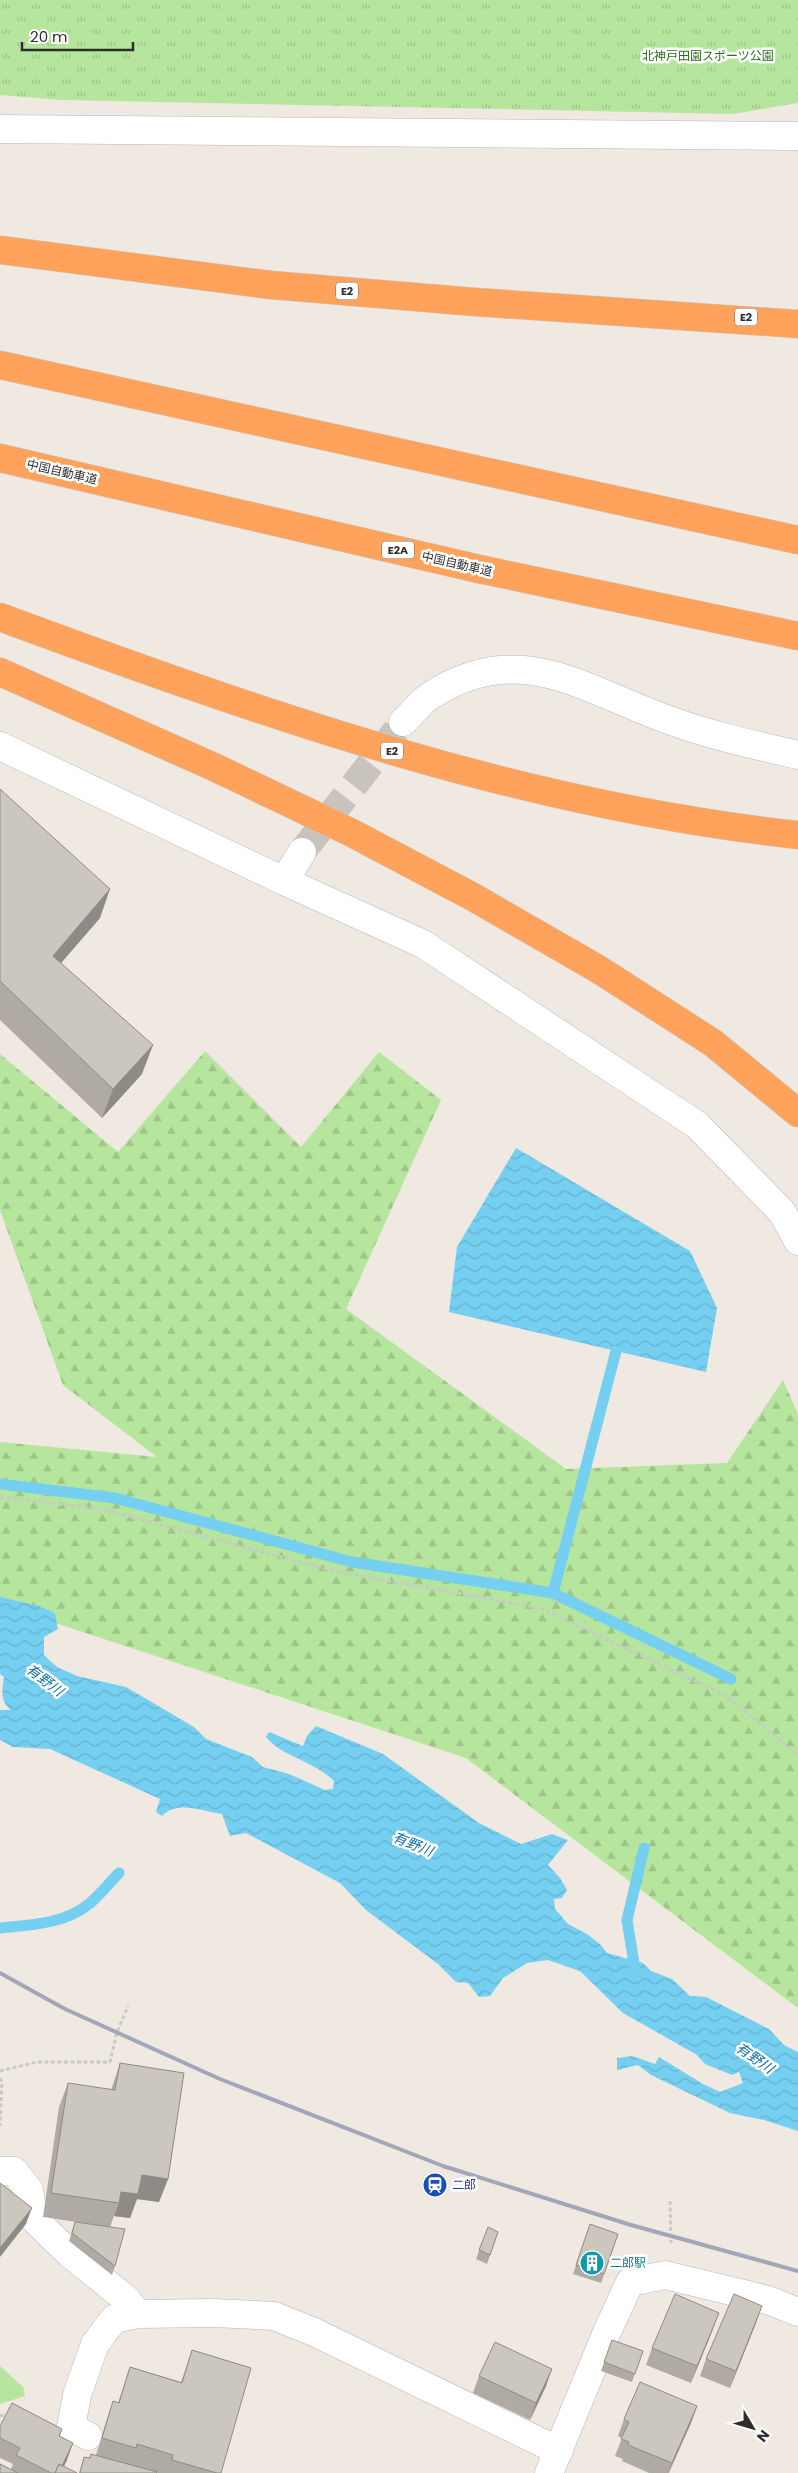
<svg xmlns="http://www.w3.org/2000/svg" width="798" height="2473" font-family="Poppins,'Noto Sans JP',sans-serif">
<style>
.grass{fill:#b6e59e}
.forest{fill:url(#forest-firs)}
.park{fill:url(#park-tufts)}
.water{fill:url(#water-waves)}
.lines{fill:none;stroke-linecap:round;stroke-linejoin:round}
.stream{stroke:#75cff0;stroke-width:11}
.minor-tunnel{stroke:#c8c4bd;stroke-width:28;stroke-dasharray:28 14;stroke-linecap:butt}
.minor-casing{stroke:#b4b7c1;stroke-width:29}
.highway-casing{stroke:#c9c9c9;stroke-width:29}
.path{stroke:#c9c9c9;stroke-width:3;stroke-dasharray:4 2.5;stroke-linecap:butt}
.minor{stroke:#fff;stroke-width:28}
.highway{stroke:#ffa35c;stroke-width:28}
.rail{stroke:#a3a6b8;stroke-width:4}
.wall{fill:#afaba4}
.shaded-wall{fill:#8e8b86}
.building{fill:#cbc7bf;stroke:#8e8b86}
.labels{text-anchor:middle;stroke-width:5;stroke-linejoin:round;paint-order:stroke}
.shield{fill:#fff;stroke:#6d6d6d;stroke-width:1}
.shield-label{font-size:11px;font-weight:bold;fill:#2e2e2e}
.park-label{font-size:12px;fill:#2c6e1b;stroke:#fff}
.street-label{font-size:12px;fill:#2e2e2e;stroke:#fff}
.transit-label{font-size:12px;fill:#164399;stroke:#fff;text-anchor:start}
.culture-label{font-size:12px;fill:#0d838f;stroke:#fff;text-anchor:start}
.water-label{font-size:14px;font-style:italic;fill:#0d6fa3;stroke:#fff}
</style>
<defs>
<pattern id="forest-firs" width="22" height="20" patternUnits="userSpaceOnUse" patternTransform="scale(1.25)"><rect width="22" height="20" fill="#b6e59e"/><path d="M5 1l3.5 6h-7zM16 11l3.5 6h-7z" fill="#9dc588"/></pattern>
<pattern id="park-tufts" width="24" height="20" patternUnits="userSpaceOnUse" patternTransform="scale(1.25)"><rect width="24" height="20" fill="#b6e59e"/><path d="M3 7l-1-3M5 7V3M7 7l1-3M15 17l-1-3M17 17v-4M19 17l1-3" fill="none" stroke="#9dc588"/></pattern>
<pattern id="water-waves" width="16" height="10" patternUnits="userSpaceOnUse" patternTransform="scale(1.25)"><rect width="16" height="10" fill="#75cff0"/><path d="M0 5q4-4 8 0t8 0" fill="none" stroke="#66b2ce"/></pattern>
</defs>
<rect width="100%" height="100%" fill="#efe9e1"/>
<path class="grass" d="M0 2366 23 2387 25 2396 0 2404Z"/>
<path class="forest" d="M205 1051 301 1147 379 1052 441 1100 346 1309 566 1469 727 1463 783 1380 798 1414V2008L466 1758 31 1615 0 1609V1442L157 1457 63 1385 0 1210V1054L118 1152Z"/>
<path class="park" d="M0 0H798V103L733 114 62 100 0 95Z"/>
<path class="water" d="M516 1148 690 1251 717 1308 706 1372 449 1312 457 1247Z
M0 1597 39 1606 55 1613 58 1629 44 1637V1655L57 1667 77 1676 126 1687 194 1727 206 1739 252 1757 263 1767 289 1774 325 1790 333 1789 334 1781C314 1761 281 1756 266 1737L269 1732 303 1746 307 1736 316 1726 383 1754 479 1823 521 1844 552 1834 568 1840 548 1865 560 1878 567 1890 562 1898 554 1899 555 1909 568 1924 587 1934 601 1945 607 1953 643 1963 651 1971 672 1979 690 1996 706 1997 769 2029 784 2045 798 2052V2131L764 2120 730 2113 651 2075 638 2065 617 2070V2058L632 2056 655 2064 659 2057 703 2084 720 2092 743 2083 739 2072 732 2075 705 2064 697 2055 623 2013 580 1971 548 1960 527 1963 503 1978 490 1996 479 1997 468 1983 456 1982 438 1964 366 1910 340 1883 246 1833 230 1836 222 1814C202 1811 177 1800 162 1816L156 1812 160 1799 50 1749 13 1747 0 1740V1710H11C0 1702 2 1691 4 1677L0 1674Z"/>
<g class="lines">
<path class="stream" d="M616 1351 553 1593 731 1679
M0 1484 115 1498 352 1562 553 1593
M0 1928C30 1925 65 1924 89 1904 100 1895 109 1883 119 1873
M636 1976 627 1920 644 1848"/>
<path class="minor-tunnel" d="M302 852 403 722"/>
<defs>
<path id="minor" d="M0 129 798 136
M403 722C412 714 420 702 430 696 519 638 583 689 666 719 709 735 754 745 798 755
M0 746 284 881 302 852
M284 881 423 944 697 1125 782 1212 798 1241
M0 2171H14L29 2190 34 2219 69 2253 126 2299 138 2314
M88 2436 71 2427 77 2395 95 2344 114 2319 138 2314 214 2313 274 2316 314 2332 559 2451
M549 2473 607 2332 630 2282 665 2275 768 2300 798 2312"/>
<path id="highway" d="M0 250 271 285 475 302 798 324
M0 365 798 540
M0 458 479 569 798 636
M0 617C260 713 520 805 798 835
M0 672 214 767 352 833 473 897 598 969 713 1043 798 1113"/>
</defs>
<use href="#minor" class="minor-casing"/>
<use href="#highway" class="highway-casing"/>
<path class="path" d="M0 1497 106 1510 334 1571 540 1608 727 1696 798 1756
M0 2071 37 2062H110L117 2032 128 2006
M0 2078 2 2082 0 2126
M670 2201 671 2243
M0 2416 8 2414"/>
<use href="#minor" class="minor"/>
<use href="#highway" class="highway"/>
<path class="rail" d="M0 1973 65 2009 220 2079 443 2166 631 2225 798 2271"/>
</g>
<path class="wall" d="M0 789 100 918 61 963 142 1074 102 1118 0 1020Z
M120 2063 168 2179 159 2202 137 2199 130 2218 114 2216 110 2227 43 2217 59 2107 68 2083 111 2090Z
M75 2222 115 2266 112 2275 69 2241Z
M488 2227 498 2232 487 2264 476 2259Z
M587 2233 618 2234 601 2283 573 2274Z
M756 2323 730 2388 700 2376 706 2359Z
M713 2329 691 2383 646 2365 652 2348Z
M612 2340 643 2351 632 2382 601 2371Z
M192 2350 221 2473H79L84 2457 89 2458 96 2455 105 2425 113 2401 118 2403 130 2367 181 2382Z
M479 2376 546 2386 530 2420 473 2393Z
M697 2406 691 2423 669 2473H649L622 2461 623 2459 615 2456 622 2438 618 2436 624 2419Z
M0 2426 62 2429 60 2436 67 2460 64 2467 77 2473H0L11 2469 13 2464 0 2458Z"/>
<path class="shaded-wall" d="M110 889 100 918 42 985 53 956Z
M153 1045 142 1074 102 1118 113 1089Z
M142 2175 168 2179 159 2202 137 2199 130 2218 114 2216 119 2203 121 2192Z
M32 2208 26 2224 0 2257V2248Z
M762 2306 756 2323 730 2388 736 2371Z
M719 2313 713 2329 691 2383 697 2366Z
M552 2369 546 2386 530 2420 536 2403Z
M697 2406 691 2423 668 2473 672 2463Z
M73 2443 67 2460 60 2473H58Z"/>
<path class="building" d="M0 789 110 889 53 956 153 1045 113 1089 0 981Z
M120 2063 184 2073 168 2179 142 2175 138 2194 121 2192 119 2203 51 2193 68 2083 115 2090Z
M0 2183 32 2208 0 2248Z
M75 2222 125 2229 115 2266 72 2233Z
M590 2224 618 2234 604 2274 576 2265Z
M488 2227 498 2232 490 2255 479 2250Z
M675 2294 719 2313 697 2366 652 2348Z
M734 2294 762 2306 736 2371 706 2359Z
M612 2340 643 2351 635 2374 604 2362Z
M495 2342 552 2369 536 2403 479 2376Z
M192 2350 251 2368 221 2473H217L172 2460 173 2455 137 2444 136 2448 102 2438 113 2401 119 2403 130 2367 182 2383Z
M640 2382 697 2406 672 2463 628 2445 629 2442 621 2439 629 2422 624 2419Z
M12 2403 62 2429 59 2436 73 2443 62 2466 59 2464 55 2473H51L16 2455 20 2448 0 2438V2426Z
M91 2454 157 2472 156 2473H80L84 2457 90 2458Z
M0 2464 18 2473H0Z
M59 2464 77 2473H55Z"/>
<defs>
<symbol id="station-disc" viewBox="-11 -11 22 22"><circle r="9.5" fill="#1a4fb4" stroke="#fff"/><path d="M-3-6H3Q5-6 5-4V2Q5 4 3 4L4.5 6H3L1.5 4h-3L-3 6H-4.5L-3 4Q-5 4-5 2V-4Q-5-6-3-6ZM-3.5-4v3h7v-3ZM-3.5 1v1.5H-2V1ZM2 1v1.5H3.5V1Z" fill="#fff"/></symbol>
<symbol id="building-disc" viewBox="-11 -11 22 22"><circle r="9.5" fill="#0f9aa8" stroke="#fff"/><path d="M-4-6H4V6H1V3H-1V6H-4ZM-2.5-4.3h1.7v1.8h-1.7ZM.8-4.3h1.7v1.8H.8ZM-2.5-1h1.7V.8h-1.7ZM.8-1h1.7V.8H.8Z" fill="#fff"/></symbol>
</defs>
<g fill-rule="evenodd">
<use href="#station-disc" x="421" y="2171" width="28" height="28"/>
<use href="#building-disc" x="578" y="2249" width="28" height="28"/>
</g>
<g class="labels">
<g class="shield">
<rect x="336" y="282.5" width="22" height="17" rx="4"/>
<rect x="735" y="308.5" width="22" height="17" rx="4"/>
<rect x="382" y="541.5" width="32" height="17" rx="4"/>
<rect x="381" y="742.5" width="22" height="17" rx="4"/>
</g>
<g class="shield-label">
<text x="347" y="295">E2</text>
<text x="746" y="321">E2</text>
<text x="398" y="554">E2A</text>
<text x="392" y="755">E2</text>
</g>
<g class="park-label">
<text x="708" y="60">北神戸田園スポーツ公園</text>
</g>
<g class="street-label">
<text transform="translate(62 472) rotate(13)" y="4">中国自動車道</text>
<text transform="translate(457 564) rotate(13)" y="4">中国自動車道</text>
</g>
<g class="transit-label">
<text x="452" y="2189">二郎</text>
</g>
<g class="culture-label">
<text x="610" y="2267">二郎駅</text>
</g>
<g class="water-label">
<text transform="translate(45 1680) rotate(37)" y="5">有野川</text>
<text transform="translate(413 1844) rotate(22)" y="5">有野川</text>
<text transform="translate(755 2058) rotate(35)" y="5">有野川</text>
</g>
</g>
<g transform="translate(753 2428) rotate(128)" stroke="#ffffff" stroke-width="4" paint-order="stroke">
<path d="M0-4L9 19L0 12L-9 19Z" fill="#2e2e2e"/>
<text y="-8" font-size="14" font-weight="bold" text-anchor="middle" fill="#2e2e2e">N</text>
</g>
<path d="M22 42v8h111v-8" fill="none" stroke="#2e2e2e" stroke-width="2.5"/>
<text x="30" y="42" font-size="15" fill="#2e2e2e" stroke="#ffffff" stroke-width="4" paint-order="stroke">20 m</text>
</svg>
